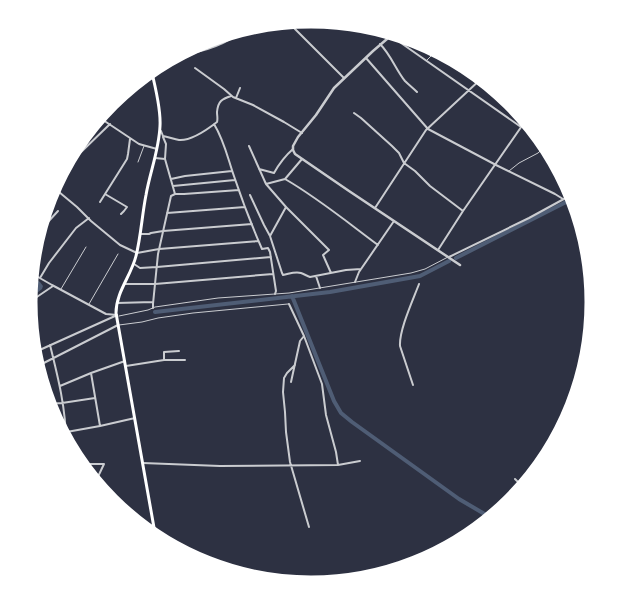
<svg xmlns="http://www.w3.org/2000/svg" width="622" height="604" font-family="'Alegreya Sans',sans-serif">
<style>
.water{fill:#4f5d75}
.lines{fill:none;stroke-linecap:round;stroke-linejoin:round}
.canal{stroke:#4f5d75;stroke-width:4}
.service{stroke:#caccd0;stroke-width:1}
.minor{stroke:#caccd0;stroke-width:2}
.tertiary{stroke:#caccd0;stroke-width:2.5}
.secondary{stroke:#fff;stroke-width:3}
.rim{fill:none;stroke:#fff;stroke-width:5}
</style>
<rect width="100%" height="100%" fill="#2d3142"/>
<path class="water" d="M241 29 228 38 193 51 191 47 203 40Z
M31 276 40 282 43 286 42 289 28 300Z"/>
<g class="lines">
<path class="canal" d="M456 258 574 198
M292 296 334 401 341 413 352 422 459 499 488 516 491 519
M155 312 330 292 420 276 449 261"/>
<path class="service" d="M427 60 437 50
M138 162 144 146
M509 171 519 163 538 153 547 145
M61 289 86 247
M89 304 118 254
M119 316 148 310 155 307 218 298 289 293 411 273 425 269 448 257
M119 325 142 322 158 318 193 313 288 304"/>
<path class="minor" d="M287 21 344 78
M388 31 391 35
M391 36 521 127
M380 44C391 55 396 70 405 81 409 85 413 88 417 92
M187 49 189 52 192 53C211 49 232 41 247 27
M366 58 428 129 496 165 555 194 563 199
M195 68 224 89 233 97 253 105 284 122 302 133
M236 98 240 88
M354 113 361 118 392 146 399 153 404 163 415 171 430 186 463 211
M98 117 103 120 139 144 157 149
M214 124C225 142 228 160 235 179 243 203 252 226 262 249L268 248 270 252 276 291 275 294
M161 131 163 136C168 137 174 139 179 140 191 141 208 129 217 122 218 118 217 116 217 112 218 101 222 99 231 96
M163 137 166 144 165 159
M249 146 266 184 286 207 329 250 323 255 331 273
M78 155 110 124
M259 169 274 173C279 164 285 156 293 149
M171 179 185 176 232 171
M285 179C318 198 347 222 378 245
M266 184 285 179 302 159
M173 186 235 180
M53 187 77 207 91 221 120 245 137 253 159 249 258 241
M105 194 127 207 124 211 121 214
M175 194H184L239 190
M250 195 264 225 270 236 282 273 283 275C289 274 295 271 301 273 304 274 307 276 310 277L346 270 361 269
M100 202 127 159 128 154 130 139
M375 208 426 130 482 78
M167 213 245 207
M37 234 58 211
M140 234H149L151 233 163 231 252 224
M270 236 286 207
M438 250 463 211 526 120
M449 257 529 218 573 194
M134 264 140 268 157 267 271 257
M31 273 52 285 106 314 117 315
M316 276 320 288
M40 278 49 263 76 228 89 218
M355 282 359 272 394 221
M125 284H155L273 274
M28 303 53 286
M117 303 153 302
M289 304 304 336 322 384 326 415 336 452 338 465
M153 308V304L158 254 171 196 175 194 165 159 155 158
M50 345C58 377 66 409 66 442
M33 353 115 316
M164 360H185
M295 365 287 373 284 378 283 392 285 412 286 432 290 462 309 527
M126 366 164 360V352L179 351
M36 367 118 325
M91 373 100 426
M291 382 300 341 304 336
M413 385 400 346C399 330 413 300 419 284
M60 386 91 373 125 361
M47 404 62 403 95 398
M61 433 100 426 135 418
M143 463 220 466 338 465 360 461
M79 464H104L95 483
M89 475V464
M515 479 523 487"/>
<path class="tertiary" d="M394 33 373 51 334 88 316 115 298 137 293 146V150L295 154 349 191 460 265"/>
<path class="secondary" d="M151 69C155 85 161 110 160 126 159 150 150 172 146 195 142 215 141 236 136 256 131 276 116 292 116 313L156 539"/>
</g>
<path d="M0 0H622V604H0ZM35 302a276 276 0 1 1 552 0a276 276 0 1 1-552 0Z" fill="#fff" fill-rule="evenodd"/>
<path class="rim" d="M35 302a276 276 0 1 1 552 0a276 276 0 1 1-552 0Z"/>
</svg>
